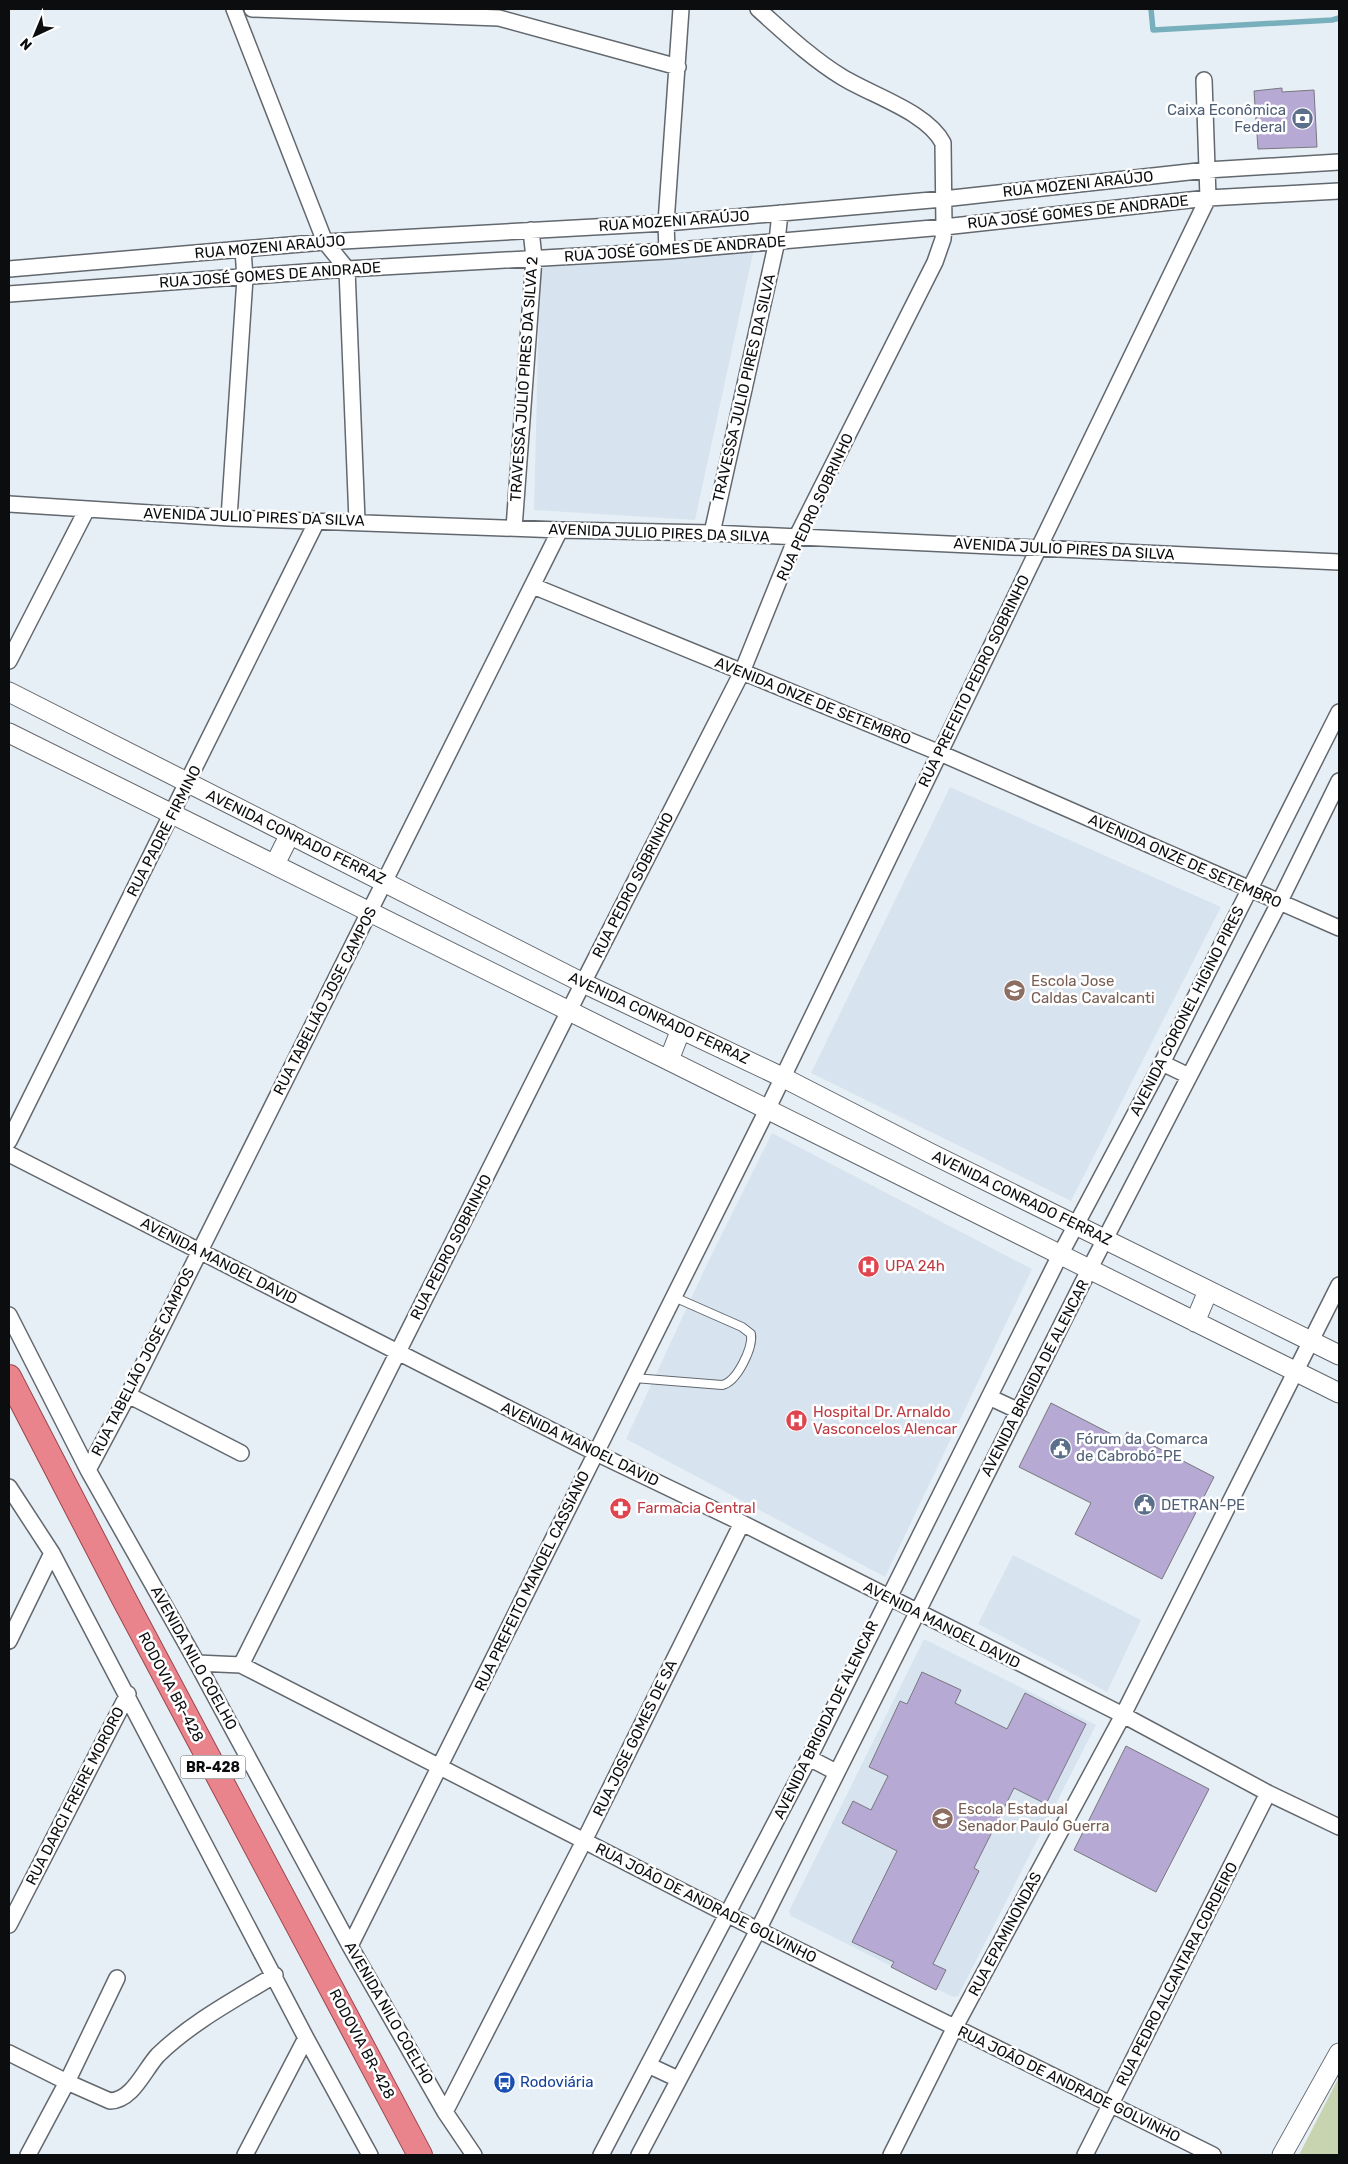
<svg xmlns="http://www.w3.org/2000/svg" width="1348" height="2164" font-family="Rubik,sans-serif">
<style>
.built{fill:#d7e4f0}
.green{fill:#c8d3b0}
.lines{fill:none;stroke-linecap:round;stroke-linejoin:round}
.stream{stroke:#78afbd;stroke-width:5.5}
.building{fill:#b6aad5;stroke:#78767e}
.service-casing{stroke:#62686e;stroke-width:10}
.minor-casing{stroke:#62686e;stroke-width:18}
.tertiary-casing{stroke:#62686e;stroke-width:21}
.trunk-casing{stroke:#99464d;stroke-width:26}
.service{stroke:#fff;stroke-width:8}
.minor{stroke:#fff;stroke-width:15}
.tertiary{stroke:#fff;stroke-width:19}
.trunk{stroke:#ea848c;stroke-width:24}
.labels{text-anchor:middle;stroke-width:5;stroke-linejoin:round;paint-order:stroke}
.shield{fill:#fff;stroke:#545657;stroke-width:1}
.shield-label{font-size:14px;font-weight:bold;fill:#0b0d0f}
.service-label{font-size:15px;fill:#4e5e75;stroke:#fff;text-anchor:start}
.street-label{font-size:15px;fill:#0b0d0f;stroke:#fff}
.education-label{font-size:15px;fill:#785e54;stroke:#fff;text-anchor:start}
.health-label{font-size:15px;fill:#be3a42;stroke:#fff;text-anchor:start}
.transit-label{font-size:15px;fill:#164399;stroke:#fff;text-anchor:start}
</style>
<rect width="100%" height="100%" fill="#e7eff6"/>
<path class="built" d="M753 253 695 520 534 510 540 265Z
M950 787 1221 907 1071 1201 811 1073Z
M772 1133 1032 1269 885 1577 626 1439 707 1264Z
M1013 1555 1141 1620 1107 1692 978 1624Z
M924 1639 1096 1725 958 1996 953 1997 791 1916 789 1911Z"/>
<path class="green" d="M1339 2077V2155H1299Z"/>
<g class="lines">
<path class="stream" d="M1151 9 1153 30 1332 20 1339 18"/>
</g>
<path class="building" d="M1282 88V92L1314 90 1317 147 1258 149 1254 91Z
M1051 1403 1123 1440 1127 1432 1214 1477 1162 1579 1075 1534 1091 1503 1019 1467Z
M922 1672 961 1690 955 1703 1007 1729 1025 1693 1086 1724 1046 1804 1014 1788 974 1868 979 1871 933 1964 946 1970 936 1990 891 1967 894 1962 852 1942 897 1851 842 1823 853 1801 871 1810 888 1776 869 1767 900 1701 907 1704Z
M1126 1746 1209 1789 1156 1892 1074 1850Z"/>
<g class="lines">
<defs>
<path id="service" d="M634 1378 722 1385C737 1382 753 1348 751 1334L742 1327 674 1297"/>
<path id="minor" d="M234 9 325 242 347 269 357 521
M252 9 499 18 678 67
M667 251 666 223 681 9
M9 269 325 242 666 223 943 199 1207 170 1339 162
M9 294 347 269 667 251 944 227 1208 198 1339 191
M9 504 229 518 560 530 712 533 1339 562
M229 518 245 278 243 250
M514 528 534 258 531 230
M712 533 777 241 780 213
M533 586 940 753 1339 928
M9 661 87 509
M1162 1063 1189 1076
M9 1141 317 521
M9 1154 596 1453 742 1523 1123 1715 1268 1793 1339 1827
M9 1315 88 1470 197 1663 350 1946 445 2112 474 2155
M128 1395 241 1453
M989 1397 1019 1411
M88 1470 128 1395 560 530
M9 1487 52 1553 306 2038 370 2155
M9 1641 52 1553
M197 1663 241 1665 758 1930 1213 2155
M241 1665 583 983 742 672 796 538 935 262 943 239 944 227 943 143C927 112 873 96 842 77 811 58 785 33 758 9
M809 1758 836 1772
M9 1925 128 1694
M350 1946 768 1108 1208 198 1204 80
M9 2053 67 2082 110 2101C133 2100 144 2070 158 2055 192 2022 234 2000 275 1975
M648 2065 678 2079
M445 2112 584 1841 742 1523
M28 2155 67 2082 117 1978
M245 2155 306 2038
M601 2155 809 1758 1060 1255 1162 1063 1339 712
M639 2155 758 1930 1089 1270 1279 903 1339 781
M891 2155 955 2027 1123 1715 1339 1285
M1085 2155 1268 1793"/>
<path id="tertiary" d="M9 692 583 983 782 1077 930 1153 1339 1355
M9 733 1339 1393
M275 864 290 834
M669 1060 681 1029
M1195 1322 1208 1291
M1282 2155 1339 2053"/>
<path id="trunk" d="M9 1377 123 1597 420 2155"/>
</defs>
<use href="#service" class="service-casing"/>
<use href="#minor" class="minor-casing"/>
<use href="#tertiary" class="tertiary-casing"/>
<use href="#trunk" class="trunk-casing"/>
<use href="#service" class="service"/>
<use href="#minor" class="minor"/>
<use href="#tertiary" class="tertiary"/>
<use href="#trunk" class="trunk"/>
</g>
<defs>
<symbol id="bank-disc" viewBox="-11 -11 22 22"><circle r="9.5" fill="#5c6f8a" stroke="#fff"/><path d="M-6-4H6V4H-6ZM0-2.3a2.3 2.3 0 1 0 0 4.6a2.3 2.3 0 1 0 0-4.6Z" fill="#fff"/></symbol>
<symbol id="school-disc" viewBox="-11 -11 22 22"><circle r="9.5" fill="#8d6e63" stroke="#fff"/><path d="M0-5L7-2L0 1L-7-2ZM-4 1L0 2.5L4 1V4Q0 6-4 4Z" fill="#fff"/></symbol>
<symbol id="hospital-disc" viewBox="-11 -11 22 22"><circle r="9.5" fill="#e0444e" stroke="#fff"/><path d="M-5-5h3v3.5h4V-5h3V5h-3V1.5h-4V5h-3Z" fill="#fff"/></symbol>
<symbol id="civic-disc" viewBox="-11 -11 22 22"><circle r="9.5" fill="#5c6f8a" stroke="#fff"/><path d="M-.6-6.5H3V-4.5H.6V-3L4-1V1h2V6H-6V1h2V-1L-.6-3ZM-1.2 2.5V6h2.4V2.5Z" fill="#fff"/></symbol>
<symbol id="pharmacy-disc" viewBox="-11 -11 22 22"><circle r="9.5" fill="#e0444e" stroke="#fff"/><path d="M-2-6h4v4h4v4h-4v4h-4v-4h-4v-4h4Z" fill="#fff"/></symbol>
<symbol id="bus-disc" viewBox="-11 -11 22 22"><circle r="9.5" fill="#1a4fb4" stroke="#fff"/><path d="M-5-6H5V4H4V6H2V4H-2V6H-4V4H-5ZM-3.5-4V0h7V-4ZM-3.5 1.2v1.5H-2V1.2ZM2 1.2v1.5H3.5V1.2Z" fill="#fff"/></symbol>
</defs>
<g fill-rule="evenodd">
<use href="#bank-disc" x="1290" y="106" width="25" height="25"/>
<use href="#school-disc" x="1002" y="978" width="25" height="25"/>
<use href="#hospital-disc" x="856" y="1254" width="25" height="25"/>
<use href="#hospital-disc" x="784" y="1408" width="25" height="25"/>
<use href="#civic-disc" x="1048" y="1436" width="25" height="25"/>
<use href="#civic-disc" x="1132" y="1492" width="25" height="25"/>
<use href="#pharmacy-disc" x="608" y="1496" width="25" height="25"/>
<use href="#school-disc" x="930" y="1806" width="25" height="25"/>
<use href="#bus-disc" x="492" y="2070" width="25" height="25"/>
</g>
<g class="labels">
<rect class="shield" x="180.5" y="1755.5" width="65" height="23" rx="4"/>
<g class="shield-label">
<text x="213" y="1772">BR-428</text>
</g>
<g class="service-label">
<text x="1286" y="115" text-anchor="end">Caixa Econômica<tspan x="1286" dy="17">Federal</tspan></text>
<text x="1076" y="1444">Fórum da Comarca<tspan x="1076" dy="17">de Cabrobó-PE</tspan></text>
<text x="1161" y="1510">DETRAN-PE</text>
</g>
<g class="street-label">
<text transform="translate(1078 184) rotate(-6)" y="5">RUA MOZENI ARAÚJO</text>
<text transform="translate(1078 212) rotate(-6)" y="5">RUA JOSÉ GOMES DE ANDRADE</text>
<text transform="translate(674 221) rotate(-4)" y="5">RUA MOZENI ARAÚJO</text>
<text transform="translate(270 247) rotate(-5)" y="5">RUA MOZENI ARAÚJO</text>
<text transform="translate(675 249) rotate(-4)" y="5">RUA JOSÉ GOMES DE ANDRADE</text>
<text transform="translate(270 275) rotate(-4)" y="5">RUA JOSÉ GOMES DE ANDRADE</text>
<text transform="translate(524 379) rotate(-86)" y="5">TRAVESSA JULIO PIRES DA SILVA 2</text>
<text transform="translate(744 388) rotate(-77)" y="5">TRAVESSA JULIO PIRES DA SILVA</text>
<text transform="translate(815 507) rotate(-65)" y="5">RUA PEDRO SOBRINHO</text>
<text transform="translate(254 517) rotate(2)" y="5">AVENIDA JULIO PIRES DA SILVA</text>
<text transform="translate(659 533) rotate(2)" y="5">AVENIDA JULIO PIRES DA SILVA</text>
<text transform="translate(1064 549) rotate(3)" y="5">AVENIDA JULIO PIRES DA SILVA</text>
<text transform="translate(974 681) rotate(-64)" y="5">RUA PREFEITO PEDRO SOBRINHO</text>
<text transform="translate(813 701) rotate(22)" y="5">AVENIDA ONZE DE SETEMBRO</text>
<text transform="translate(164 831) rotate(-63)" y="5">RUA PADRE FIRMINO</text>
<text transform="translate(296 837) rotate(26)" y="5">AVENIDA CONRADO FERRAZ</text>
<text transform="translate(1185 861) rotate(24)" y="5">AVENIDA ONZE DE SETEMBRO</text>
<text transform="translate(633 885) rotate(-63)" y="5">RUA PEDRO SOBRINHO</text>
<text transform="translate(325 1001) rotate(-63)" y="5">RUA TABELIÃO JOSE CAMPOS</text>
<text transform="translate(1187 1011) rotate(-63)" y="5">AVENIDA CORONEL HIGINO PIRES</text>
<text transform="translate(659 1018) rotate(25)" y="5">AVENIDA CONRADO FERRAZ</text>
<text transform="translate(1022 1198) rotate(26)" y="5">AVENIDA CONRADO FERRAZ</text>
<text transform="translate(451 1247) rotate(-63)" y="5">RUA PEDRO SOBRINHO</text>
<text transform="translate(219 1261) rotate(27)" y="5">AVENIDA MANOEL DAVID</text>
<text transform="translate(143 1362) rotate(-63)" y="5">RUA TABELIÃO JOSE CAMPOS</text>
<text transform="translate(1035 1378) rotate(-63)" y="5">AVENIDA BRIGIDA DE ALENCAR</text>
<text transform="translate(580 1444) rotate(26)" y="5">AVENIDA MANOEL DAVID</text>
<text transform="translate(532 1581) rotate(-64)" y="5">RUA PREFEITO MANOEL CASSIANO</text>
<text transform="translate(942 1625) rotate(27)" y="5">AVENIDA MANOEL DAVID</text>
<text transform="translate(194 1658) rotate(61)" y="5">AVENIDA NILO COELHO</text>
<text transform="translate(171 1687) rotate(62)" y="5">RODOVIA BR-428</text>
<text transform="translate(826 1720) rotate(-64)" y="5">AVENIDA BRIGIDA DE ALENCAR</text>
<text transform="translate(635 1738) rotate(-64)" y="5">RUA JOSE GOMES DE SA</text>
<text transform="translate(75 1796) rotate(-63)" y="5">RUA DARCI FREIRE MORORO</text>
<text transform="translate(706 1903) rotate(27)" y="5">RUA JOÃO DE ANDRADE GOLVINHO</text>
<text transform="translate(1005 1934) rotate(-62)" y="5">RUA EPAMINONDAS</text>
<text transform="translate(1177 1974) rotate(-63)" y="5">RUA PEDRO ALCANTARA CORDEIRO</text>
<text transform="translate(389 2013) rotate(60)" y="5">AVENIDA NILO COELHO</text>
<text transform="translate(362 2044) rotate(62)" y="5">RODOVIA BR-428</text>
<text transform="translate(1069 2084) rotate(26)" y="5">RUA JOÃO DE ANDRADE GOLVINHO</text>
</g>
<g class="education-label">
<text x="1031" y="986">Escola Jose<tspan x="1031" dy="17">Caldas Cavalcanti</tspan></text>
<text x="958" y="1814">Escola Estadual<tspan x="958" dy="17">Senador Paulo Guerra</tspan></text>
</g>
<g class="health-label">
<text x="885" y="1271">UPA 24h</text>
<text x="813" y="1417">Hospital Dr. Arnaldo<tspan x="813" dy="17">Vasconcelos Alencar</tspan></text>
<text x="637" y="1513">Farmacia Central</text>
</g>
<g class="transit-label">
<text x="520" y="2087">Rodoviária</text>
</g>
</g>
<rect width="1348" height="2164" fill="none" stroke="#0b0d0f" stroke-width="20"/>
<g transform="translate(35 35) rotate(224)" stroke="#ffffff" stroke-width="4" paint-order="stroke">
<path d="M0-4L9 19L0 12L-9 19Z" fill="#0b0d0f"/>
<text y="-8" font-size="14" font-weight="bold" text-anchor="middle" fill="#0b0d0f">N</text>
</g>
</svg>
